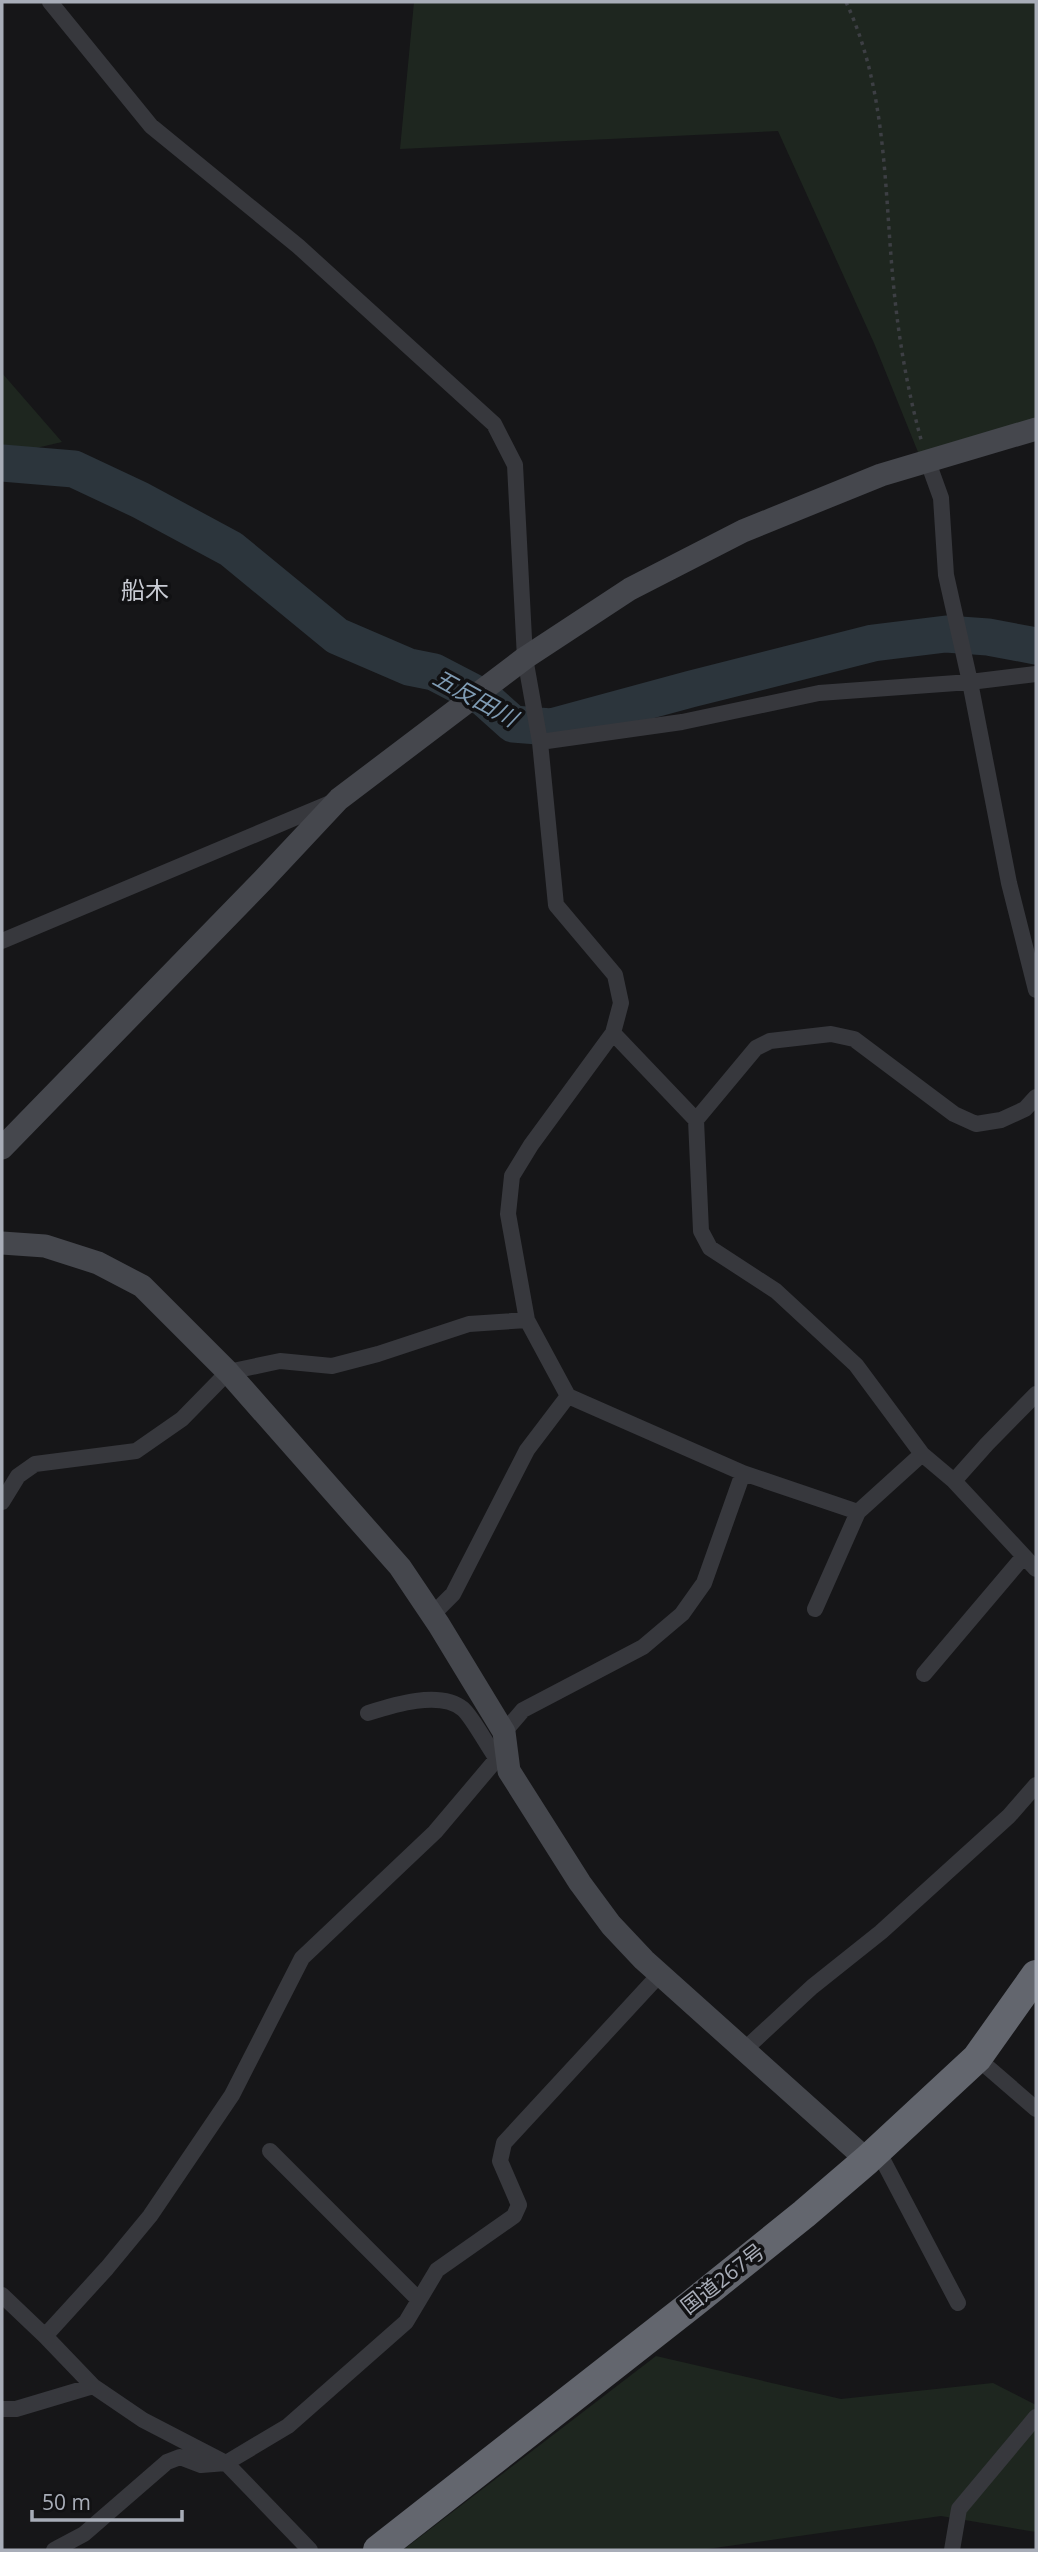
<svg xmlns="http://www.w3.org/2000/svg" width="1038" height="2552" font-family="'Open Sans','Noto Sans JP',sans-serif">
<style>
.green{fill:#1e261f}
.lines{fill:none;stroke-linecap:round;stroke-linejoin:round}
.river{stroke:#2c353c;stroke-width:37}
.path{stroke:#3d3f44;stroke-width:3.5;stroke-dasharray:3.5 5;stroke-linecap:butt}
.street{stroke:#37383d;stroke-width:16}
.secondary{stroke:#45474d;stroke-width:23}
.highway{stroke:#63666e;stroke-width:30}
.labels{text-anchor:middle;stroke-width:7;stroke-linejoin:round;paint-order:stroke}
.street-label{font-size:21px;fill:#a8adb8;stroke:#111113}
.water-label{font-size:23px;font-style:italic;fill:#7f9bb3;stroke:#111113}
.quarter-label{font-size:24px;fill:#c9ccd4;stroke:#111113}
</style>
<rect width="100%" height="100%" fill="#161618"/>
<path class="green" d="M414 2H1036V440L924 467 874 343 778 131 400 149Z
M2 373 62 442 2 456Z
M656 2356 841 2399 993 2383 1036 2405V2532L941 2516 700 2550H403Z"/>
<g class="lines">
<path class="river" d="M2 463 74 469 140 500 231 549 337 636 409 667 434 672 484 698 513 724 551 727 691 689 873 643 946 634 988 637 1036 646"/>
<path class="path" d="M846 2C888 91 884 194 894 290 899 341 908 393 922 443"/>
<path class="street" d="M50 2 151 126 298 246 494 424 515 465 525 658 540 742 556 905 615 975 621 1003 613 1033 531 1145 512 1176 508 1214 527 1320 568 1396 743 1473 858 1512 922 1454 954 1481 1036 1569
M928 462 941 498 946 575 970 682 1009 883 1036 990
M540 742 682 722 819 693 970 682 1036 674
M2 941 330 803
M613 1033 696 1120 701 1231 710 1248 776 1291 856 1365 922 1454
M696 1120 756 1048 770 1041 831 1034 854 1039 954 1114 976 1124 1001 1120 1025 1109 1036 1097
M954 1481 987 1444 1036 1394
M2 1502 18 1476 35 1464 136 1451 182 1419 228 1372 280 1361 332 1366 378 1354 469 1324 527 1320
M815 1609 858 1512
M432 1615 453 1594 527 1450 568 1396
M924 1674 1024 1556
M368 1713C393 1705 440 1690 463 1709 473 1718 488 1747 497 1759
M504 1732 523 1710 643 1647 682 1614 704 1583 743 1473
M744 2050 812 1987 881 1932 1009 1816 1036 1785
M977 2058 1036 2109
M270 2151 419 2300
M878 2151 958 2303
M2 2295 45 2336 93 2386 143 2420 226 2463 310 2550
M45 2336 107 2268 150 2216 232 2095 302 1958 435 1832 506 1748
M2 2409H16L93 2386
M54 2550 84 2534 167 2462 180 2457 201 2465 226 2463 288 2426 406 2322 437 2270 514 2216 519 2205 500 2161 504 2143 660 1974
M952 2550 959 2509 1036 2417"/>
<path class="secondary" d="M2 1148 263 880 339 799 525 658 630 589 743 531 881 475 1036 429
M2 1243 45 1246 98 1263 142 1286 228 1372 400 1567 439 1625 504 1732 509 1771 580 1883 611 1925 644 1960 867 2160"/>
<path class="highway" d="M378 2550 692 2304 804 2214 867 2160 977 2058 1036 1975"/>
</g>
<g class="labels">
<g class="street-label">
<text transform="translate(723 2279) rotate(-38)" y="7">国道267号</text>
</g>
<g class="water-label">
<text transform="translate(475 698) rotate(29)" y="8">五反田川</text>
</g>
<g class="quarter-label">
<text x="145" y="599">船木</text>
</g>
</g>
<rect width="1038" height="2552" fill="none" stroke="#a8adb8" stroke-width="7"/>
<path d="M32 2510v10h150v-10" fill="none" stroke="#a8adb8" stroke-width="3.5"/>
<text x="42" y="2510" font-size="21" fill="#a8adb8" stroke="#111113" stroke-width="5" paint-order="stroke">50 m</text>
</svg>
